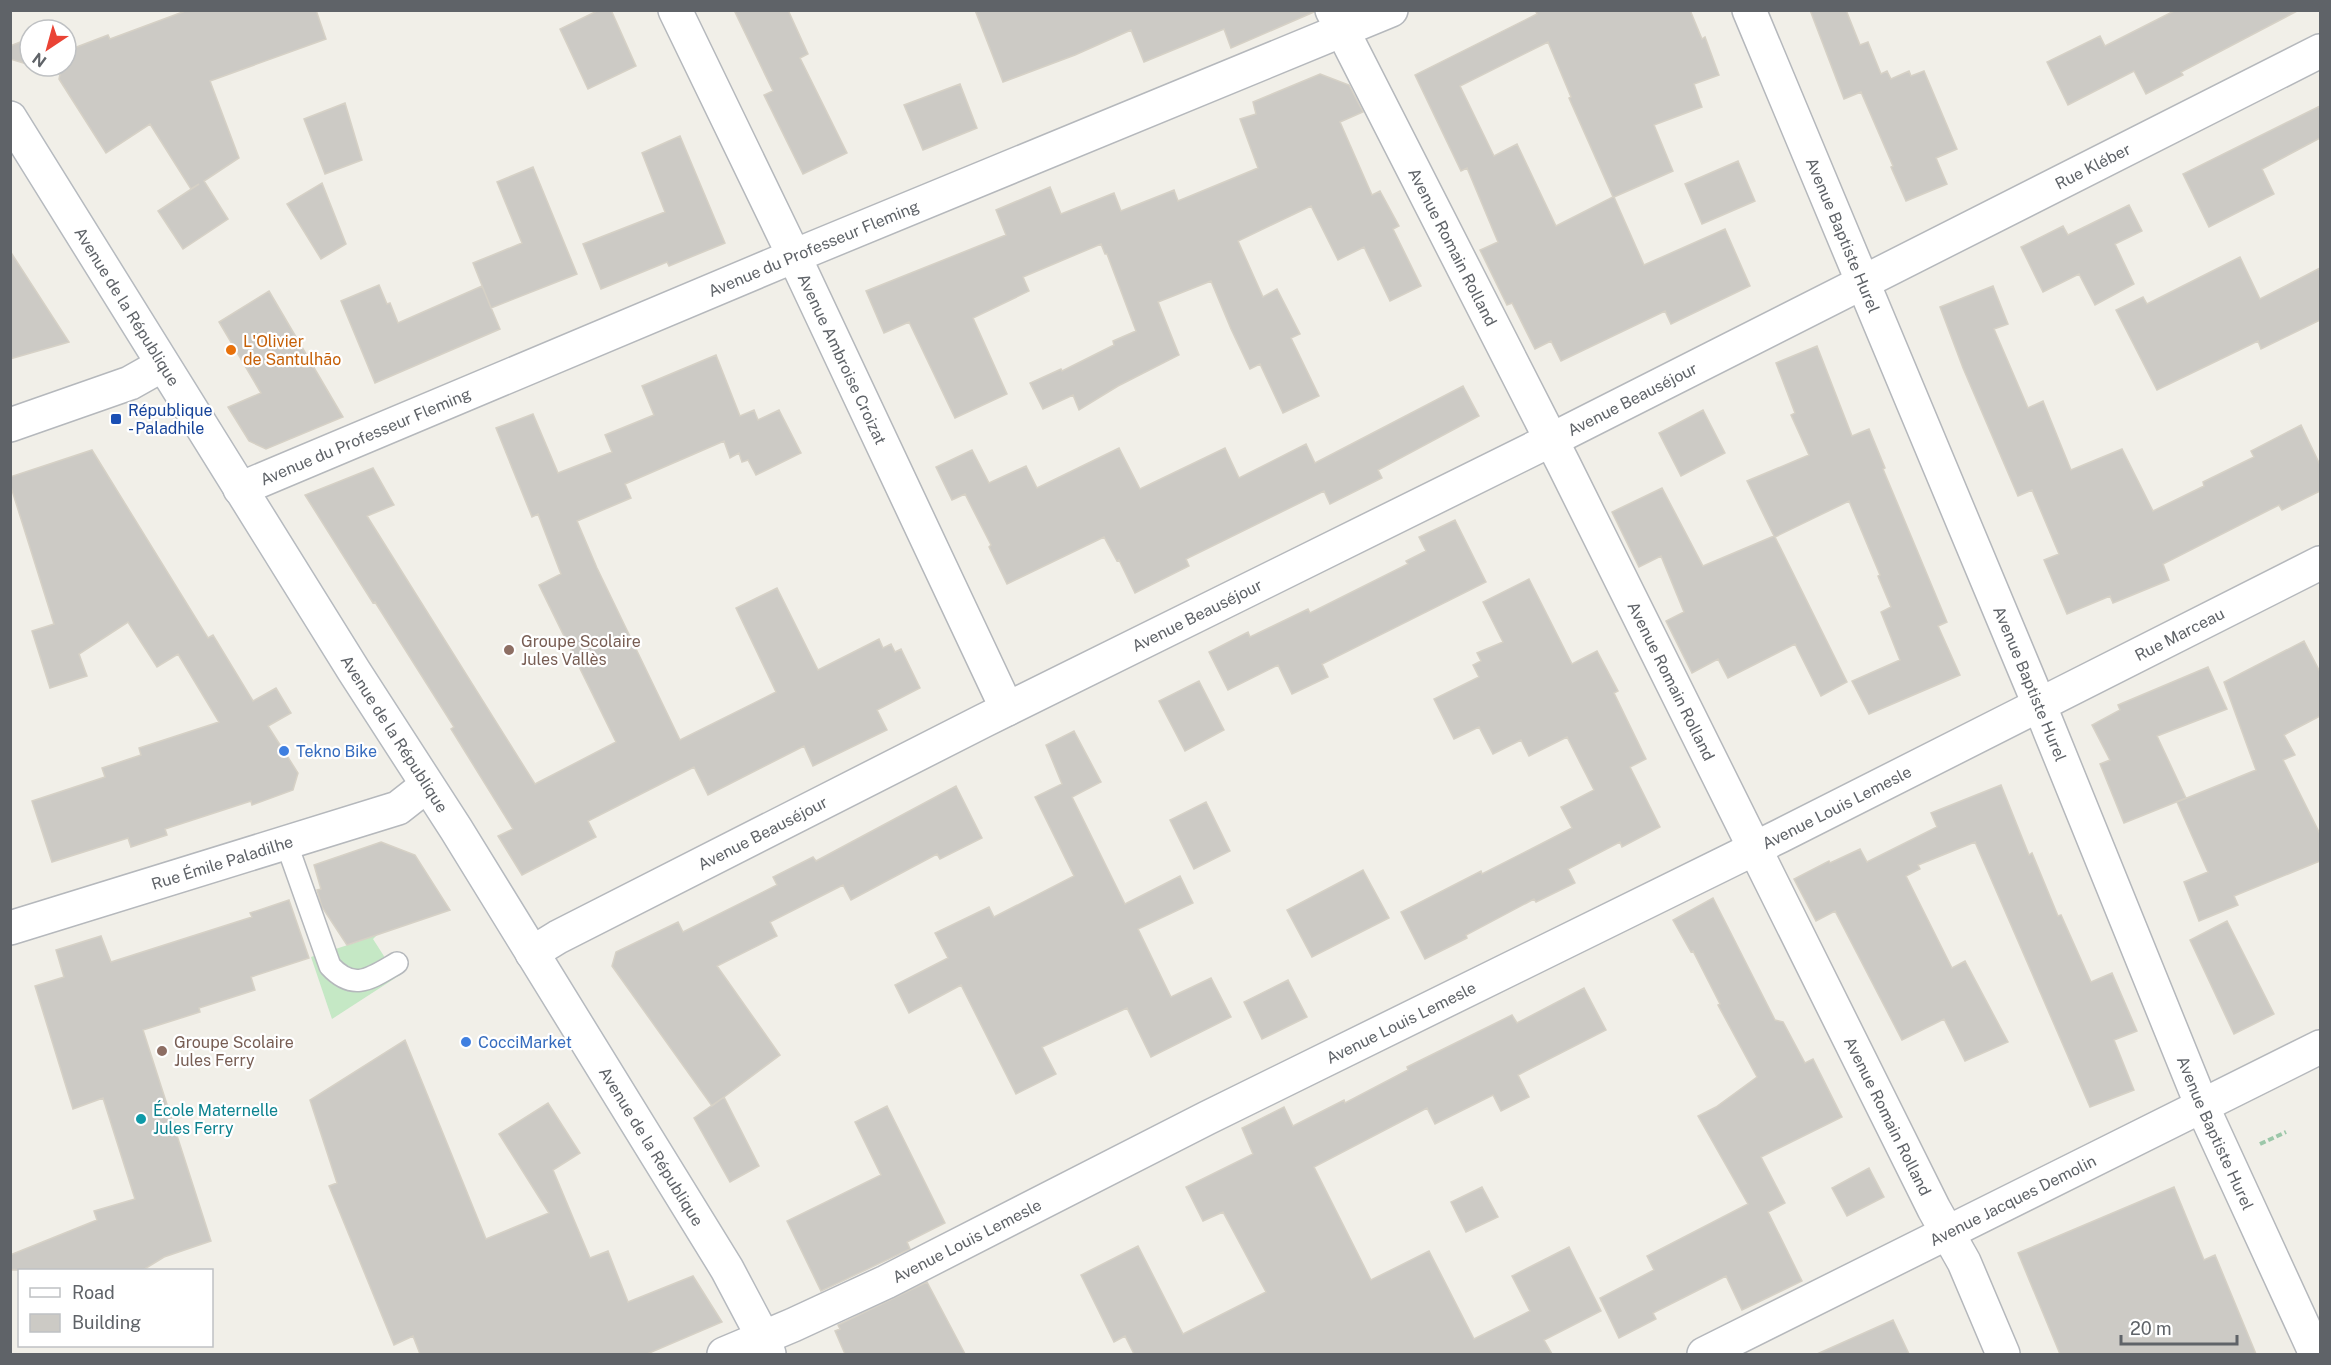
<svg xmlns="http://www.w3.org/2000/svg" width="2331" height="1365" font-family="'Public Sans',sans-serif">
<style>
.green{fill:#c5e8c5}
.building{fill:#cccac5;stroke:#d6d1c6;stroke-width:1.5;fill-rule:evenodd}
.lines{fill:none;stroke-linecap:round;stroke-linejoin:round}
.lane-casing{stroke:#b5b8bc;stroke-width:24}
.street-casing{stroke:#b5b8bc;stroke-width:36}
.secondary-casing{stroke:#b6babf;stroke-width:36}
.path{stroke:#9cc7a9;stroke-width:4;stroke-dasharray:6 3;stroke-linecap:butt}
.lane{stroke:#fff;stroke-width:21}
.street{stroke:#fff;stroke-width:33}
.secondary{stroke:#fff;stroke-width:33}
.food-dot{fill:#e8710a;stroke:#fff;stroke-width:2}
.transit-dot{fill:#1a4fb4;stroke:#fff;stroke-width:2}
.education-dot{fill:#8d6e63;stroke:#fff;stroke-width:2}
.shop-dot{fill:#3f7fe0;stroke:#fff;stroke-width:2}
.culture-dot{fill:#0f9aa8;stroke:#fff;stroke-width:2}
.labels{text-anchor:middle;stroke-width:4.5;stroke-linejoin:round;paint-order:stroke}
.street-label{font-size:16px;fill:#5f6368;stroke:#fff}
.food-label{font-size:16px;fill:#c56008;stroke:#fff;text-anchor:start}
.transit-label{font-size:16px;fill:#164399;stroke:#fff;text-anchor:start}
.education-label{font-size:16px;fill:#785e54;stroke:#fff;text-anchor:start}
.shop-label{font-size:16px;fill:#366cbe;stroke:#fff;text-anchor:start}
.culture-label{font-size:16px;fill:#0d838f;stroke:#fff;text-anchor:start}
</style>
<rect width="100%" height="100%" fill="#f1efe8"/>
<path class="green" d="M372 926 378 934 373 939 389 964 397 963 403 973 332 1019 311 957 360 941Z"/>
<path class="building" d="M188 10H316L326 39 210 81 239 158 204 181 228 219 183 249 158 211 199 184 191 189 150 124 106 153 59 79 60 74 34 66H66L67 30 74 48 108 35 110 39Z
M599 10H611L636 66 588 89 560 29Z
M734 10H788L808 54 800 58 847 153 803 174 764 95 773 91Z
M975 10H1314V12L1231 48 1224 29 1144 62 1131 30 1075 55 1003 82Z
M1535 10H1690L1702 39 1705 37 1719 75 1694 84 1702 107 1654 125 1673 171 1614 197 1644 265 1725 229 1750 286 1671 324 1665 311 1561 361 1551 341 1535 349 1512 303 1507 305 1480 250 1498 242 1467 168 1461 171 1415 75 1537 14ZM1548 42 1571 97 1569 98 1613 197 1556 226 1517 144 1494 156 1460 86Z
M1810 10H1846L1860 45 1868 42 1881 74 1887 71 1891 79 1909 71 1911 76 1924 71 1957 149 1936 158 1947 184 1906 201 1891 167 1893 166 1861 92 1844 99Z
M2176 10H2299L2181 72 2183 75 2146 94 2134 71 2068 105 2047 62 2100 36 2105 46Z
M30 38V65L10 59V46Z
M1320 74 1349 85 1363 112 1340 122 1372 195 1380 191 1399 226 1393 229 1421 286 1390 301 1364 247 1338 260 1311 206 1238 241 1263 297 1277 289 1300 334 1291 338 1319 396 1283 413 1260 364 1250 369 1231 329 1211 281 1158 302 1179 355 1118 386 1079 410 1073 395 1043 409 1030 383 1061 369 1062 371 1114 345 1113 341 1136 331 1107 254H1105L1101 244 1023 277 1029 291 973 318 1007 394 955 418 909 322 884 333 866 291 1006 235 996 210 1050 187 1061 214 1114 193 1121 211 1174 190 1178 201 1258 168 1240 119 1256 114 1253 102Z
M960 84 977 128 923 150 904 105Z
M345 103 362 160 325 174 304 119Z
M2320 106V138L2262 169 2274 194 2209 227 2183 174Z
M680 136 725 243 669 266 667 262 601 289 583 244 665 212 642 153Z
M1738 161 1755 201 1702 224 1685 184Z
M533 167 577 274 491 308 473 263 522 243 497 182Z
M322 183 346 244 321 259 287 204Z
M2129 205 2142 231 2115 244 2134 284 2095 305 2079 274 2043 292 2021 247 2063 226 2068 235Z
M10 251 69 342 10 359Z
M2240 257 2260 299 2320 268V320L2261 349 2258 341 2157 390 2116 310 2143 297 2147 304Z
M379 285 387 304 390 303 398 323 482 286 500 329 375 383 341 301Z
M1993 286 2008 324 1994 329 2028 408 2043 401 2071 470 2122 449 2153 511 2204 486 2203 482 2254 457 2251 451 2301 425 2320 465V491L2282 510 2279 505 2163 564 2169 580 2113 603 2110 596 2067 614 2044 560 2059 554 2032 490 2018 496 1963 368 1940 307Z
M269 291 343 417 266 449 249 441 228 407 261 393 219 322Z
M1817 346 1852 436 1869 429 1885 468 1883 469 1947 622 1938 626 1960 675 1869 714 1852 681 1900 660 1881 612 1891 607 1878 576 1880 575 1849 501 1775 537 1847 682 1821 696 1795 644 1728 678 1718 659 1692 673 1666 621 1684 612 1661 556 1639 567 1612 512 1662 488 1703 566 1774 536 1747 481 1809 455 1791 415 1795 413 1776 363Z
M716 355 740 416 754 410 758 420 779 410 801 453 756 475 748 460 742 462 739 453 730 458 724 441 625 484 631 498 577 521 597 568 680 740 776 692 736 608 777 588 818 670 879 639 883 648 891 644 895 652 901 649 920 688 877 710 887 730 813 766 804 746 708 795 694 767 588 821 596 837 522 875 498 836 513 829 451 729 454 727 375 602 373 603 305 495 373 468 394 505 367 516 535 784 616 742 539 585 561 574 538 514 532 517 496 428 533 414 558 473 612 452 605 435 654 415 642 386Z
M1463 386 1479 416 1378 470 1382 478 1330 504 1324 491 1186 559 1189 566 1135 593 1119 560 1117 561 1104 537 1007 584 989 547 991 545 965 494 952 500 936 467 972 450 989 483 1026 466 1037 488 1119 448 1140 489 1225 448 1239 478 1306 444 1315 463Z
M1703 410 1725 453 1681 476 1659 433Z
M92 450 208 638 213 635 253 701 276 688 291 713 268 726 298 773 293 790 252 805 251 801 165 829 167 835 131 847 128 838 52 862 32 801 105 777 102 768 141 755 139 748 219 722 178 654 157 667 128 622 79 654 87 676 50 688 32 631 54 624 10 484V477Z
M1455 520 1486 582 1322 664 1328 677 1292 694 1278 665 1228 690 1209 652 1248 632 1250 637 1308 609 1310 613 1408 564 1406 561 1426 551 1419 537Z
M1529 579 1572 664 1597 651 1618 691 1614 693 1646 759 1630 767 1660 827 1622 847 1620 842 1568 869 1575 883 1536 902 1534 899 1466 935 1467 938 1425 959 1401 912 1481 871 1482 874 1572 828 1561 807 1594 790 1567 737 1529 756 1521 740 1493 754 1479 727 1454 739 1434 699 1479 677 1473 665 1481 661 1477 653 1503 642 1483 602Z
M2304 641 2320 672V716L2284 735 2295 755 2283 760 2320 834V861L2234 896 2238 905 2199 921 2184 882 2208 872 2177 802 2256 770 2224 682Z
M2208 667 2227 709 2157 736 2186 798 2124 823 2100 764 2110 760 2092 725 2120 710 2118 705Z
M1199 681 1224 730 1185 751 1159 701Z
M1074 731 1101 782 1072 797 1125 904 1180 876 1193 903 1138 929 1171 997 1211 978 1231 1017 1151 1057 1127 1008 1042 1047 1056 1074 1016 1094 961 985 909 1013 895 985 948 958 935 933 989 907 994 917 1074 876 1035 797 1062 784 1046 745Z
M2001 785 2029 855 2032 853 2058 916 2061 915 2091 982 2112 973 2137 1031 2114 1040 2134 1090 2090 1107 1975 842 1918 865 1920 869 1906 876 1952 968 1965 961 2008 1042 1965 1061 1944 1019 1902 1040 1835 911 1816 921 1794 879 1829 861 1830 863 1860 849 1867 862 1937 827 1931 813Z
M956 786 982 838 940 859 937 854 851 900 843 885 770 922 777 936 717 966 780 1055 712 1106 612 966 616 952 678 922 683 932 777 885 773 877 813 857 816 861Z
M1206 802 1230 851 1194 869 1170 820Z
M381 842 415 855 450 910 347 945 322 907 317 890 321 889 314 865Z
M1363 870 1389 918 1312 957 1287 910Z
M1713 898 1775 1020 1783 1022 1805 1063 1813 1059 1842 1117 1761 1157 1785 1203 1768 1212 1802 1281 1742 1310 1726 1276 1653 1313 1656 1319 1619 1338 1600 1298 1654 1270 1647 1256 1748 1204 1698 1116 1716 1107 1757 1077 1718 1005 1720 1004 1693 951 1691 952 1673 920Z
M289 900 309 958 251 977 255 990 199 1008 200 1012 143 1030 211 1241 164 1257 143 1270H10V1255L97 1220 94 1211 135 1199 103 1098 73 1109 35 986 64 977 56 950 101 936 111 962 252 917 250 913Z
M2227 921 2274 1014 2234 1034 2190 940Z
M1288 980 1307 1017 1262 1039 1244 1002Z
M1584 988 1606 1030 1518 1075 1529 1097 1501 1111 1493 1095 1435 1124 1427 1108 1314 1167 1371 1280 1429 1251 1474 1339 1530 1311 1512 1276 1569 1247 1601 1311 1544 1340 1552 1354H1134L1125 1336 1114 1342 1081 1275 1138 1246 1183 1334 1266 1292 1223 1212 1203 1221 1186 1187 1253 1154 1242 1128 1284 1107 1293 1126 1344 1100 1345 1103 1408 1070 1407 1067 1512 1015 1517 1023Z
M405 1040 486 1239 549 1213 499 1134 548 1103 580 1153 553 1170 590 1258 608 1251 628 1302 693 1276 722 1322 647 1354H420L413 1336 394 1345 329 1186 337 1183 310 1100Z
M724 1097 759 1166 730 1182 694 1118Z
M887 1106 945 1223 907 1242 910 1249 821 1291 787 1221 881 1175 855 1122Z
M1869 1168 1884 1197 1847 1216 1832 1188Z
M1482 1187 1498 1217 1466 1232 1451 1202Z
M2174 1187 2204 1260 2215 1255 2256 1354H2060L2018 1253Z
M927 1282 965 1354H845L835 1331 840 1329 838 1325Z
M1893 1320 1909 1354H1817Z"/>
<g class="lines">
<defs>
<path id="lane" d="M286 842 330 966C354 992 371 978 397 963"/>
<g id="street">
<path id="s1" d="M675 10 794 256 1007 709"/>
<path id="s2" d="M1332 10 1563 463 1934 1209 1964 1262 2003 1354"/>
<path id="s3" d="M1749 10 2039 704 2202 1106 2316 1354"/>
<path d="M10 425 130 383 162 365"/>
<path id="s4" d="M240 489 794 256 1391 10"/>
<path id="s5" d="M10 928 398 808 426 786"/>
<path id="s6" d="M532 953 558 937 983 721 1567 432 2320 51"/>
<path id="s7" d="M724 1354 793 1325 886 1282 1207 1118 1780 836 2320 563"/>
<path id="s8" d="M1704 1354 2320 1047"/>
</g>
<g id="secondary">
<path id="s9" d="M10 118 354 671 456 829 727 1269 763 1337 769 1354"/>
</g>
</defs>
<use href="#lane" class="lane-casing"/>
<use href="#street" class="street-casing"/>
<use href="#secondary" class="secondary-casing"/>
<path class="path" d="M2260 1144 2286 1132"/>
<use href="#lane" class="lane"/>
<use href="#street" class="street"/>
<use href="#secondary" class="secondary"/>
</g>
<circle class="food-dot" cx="231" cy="350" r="6"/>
<rect class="transit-dot" x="110" y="413" width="12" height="12" rx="3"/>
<g class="education-dot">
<circle cx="509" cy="650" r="6"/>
<circle cx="162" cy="1051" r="6"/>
</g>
<g class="shop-dot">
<circle cx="284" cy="751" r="6"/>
<circle cx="466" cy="1042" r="6"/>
</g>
<circle class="culture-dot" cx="141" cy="1119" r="6"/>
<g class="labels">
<g class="street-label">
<text dy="6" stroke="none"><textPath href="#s6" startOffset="1748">Rue Kléber</textPath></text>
<text dy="6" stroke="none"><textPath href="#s3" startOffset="244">Avenue Baptiste Hurel</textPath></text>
<text dy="6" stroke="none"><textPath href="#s2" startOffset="266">Avenue Romain Rolland</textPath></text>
<text dy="6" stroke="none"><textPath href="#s4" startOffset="622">Avenue du Professeur Fleming</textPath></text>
<text dy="6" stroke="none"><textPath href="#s9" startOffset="222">Avenue de la République</textPath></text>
<text dy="6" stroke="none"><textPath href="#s1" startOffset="387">Avenue Ambroise Croizat</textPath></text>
<text dy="6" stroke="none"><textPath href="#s6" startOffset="1232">Avenue Beauséjour</textPath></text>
<text dy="6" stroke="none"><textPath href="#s4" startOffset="136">Avenue du Professeur Fleming</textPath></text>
<text dy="6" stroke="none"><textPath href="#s6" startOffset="746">Avenue Beauséjour</textPath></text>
<text dy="6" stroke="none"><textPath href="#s7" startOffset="1624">Rue Marceau</textPath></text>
<text dy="6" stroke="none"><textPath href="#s2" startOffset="752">Avenue Romain Rolland</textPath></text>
<text dy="6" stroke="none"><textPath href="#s3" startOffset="730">Avenue Baptiste Hurel</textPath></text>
<text dy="6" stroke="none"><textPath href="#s9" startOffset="726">Avenue de la République</textPath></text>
<text dy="6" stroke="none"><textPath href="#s7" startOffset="1240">Avenue Louis Lemesle</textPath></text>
<text dy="6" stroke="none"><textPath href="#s6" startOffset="260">Avenue Beauséjour</textPath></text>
<text dy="6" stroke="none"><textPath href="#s5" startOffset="222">Rue Émile Paladilhe</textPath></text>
<text dy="6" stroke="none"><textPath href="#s7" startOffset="754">Avenue Louis Lemesle</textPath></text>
<text dy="6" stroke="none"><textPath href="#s2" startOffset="1238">Avenue Romain Rolland</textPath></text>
<text dy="6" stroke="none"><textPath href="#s3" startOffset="1216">Avenue Baptiste Hurel</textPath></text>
<text dy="6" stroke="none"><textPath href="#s9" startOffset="1212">Avenue de la République</textPath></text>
<text dy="6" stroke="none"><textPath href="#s8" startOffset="345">Avenue Jacques Demolin</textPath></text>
<text dy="6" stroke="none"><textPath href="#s7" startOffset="268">Avenue Louis Lemesle</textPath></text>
</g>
<g class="food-label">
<text x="243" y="347">L'Olivier<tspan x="243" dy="18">de Santulhão</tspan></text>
</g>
<g class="transit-label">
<text x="128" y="416">République<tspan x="128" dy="18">- Paladhile</tspan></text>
</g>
<g class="education-label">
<text x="521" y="647">Groupe Scolaire<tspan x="521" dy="18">Jules Vallès</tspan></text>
<text x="174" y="1048">Groupe Scolaire<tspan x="174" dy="18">Jules Ferry</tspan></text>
</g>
<g class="shop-label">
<text x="296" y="757">Tekno Bike</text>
<text x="478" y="1048">CocciMarket</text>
</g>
<g class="culture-label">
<text x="153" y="1116">École Maternelle<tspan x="153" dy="18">Jules Ferry</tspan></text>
</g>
</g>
<rect width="2331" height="1365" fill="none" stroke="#5f6368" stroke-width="24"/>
<rect x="18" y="1269" width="195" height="78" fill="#ffffff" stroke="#bfc1c3" stroke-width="1.5"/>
<rect x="30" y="1288" width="30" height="9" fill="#ffffff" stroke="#bfc1c3" stroke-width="1.5"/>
<text x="72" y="1299" font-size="18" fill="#5f6368">Road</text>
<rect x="30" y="1314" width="30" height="18" fill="#cccac5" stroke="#bfc1c3" stroke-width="1.5"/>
<text x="72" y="1329" font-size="18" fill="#5f6368">Building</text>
<g transform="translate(48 48) rotate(216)"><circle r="28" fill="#ffffff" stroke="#bfc1c3" stroke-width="1.5"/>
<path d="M0-4.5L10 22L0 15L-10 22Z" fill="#ea4335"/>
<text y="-9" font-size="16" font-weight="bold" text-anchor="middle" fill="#5f6368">N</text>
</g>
<path d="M2121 1335v9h116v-9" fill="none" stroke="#5f6368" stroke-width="3"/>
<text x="2130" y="1335" font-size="18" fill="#5f6368" stroke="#ffffff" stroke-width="4.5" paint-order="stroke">20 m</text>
</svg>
